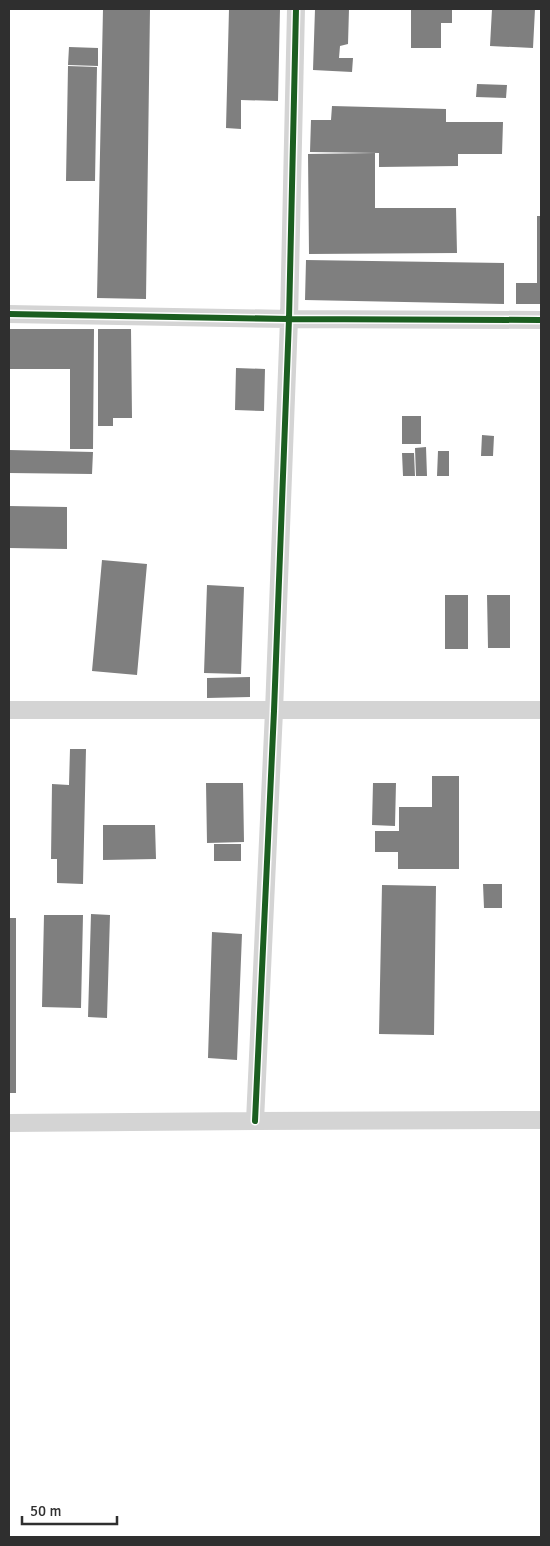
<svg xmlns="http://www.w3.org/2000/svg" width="550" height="1546" font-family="Signika,sans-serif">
	<rect width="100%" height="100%" fill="#fff"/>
	<path fill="#7f7f7f" d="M103,9H150L146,299L97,298Z
		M229,9H280L278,101L241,100V129L226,128Z
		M315,9H349L348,44L340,46L339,58H353L352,72L313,70Z
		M411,9H452V23H441V48H411Z
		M492,9H535L533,48L490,46Z
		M69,47L98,48V66L68,65Z
		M68,66L97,67L95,181H66Z
		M477,84L507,85L506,98L476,97Z
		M332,106L446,109V122H503L502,154H458V166L379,167V153L310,152L311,120H331Z
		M375,153V208H456L457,253L309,254L308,154Z
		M537,216H541V304H516V283H537Z
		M306,260L504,263V304L305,300Z
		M9,329H94L93,449H70V369H9Z
		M98,329H131L132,418H113V426H98Z
		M236,368L265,369L264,411L235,410Z
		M402,416H421V444H402Z
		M482,435L494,436L493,456H481Z
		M426,447L427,476H416L415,448Z
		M9,450L93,452L92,474L9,473Z
		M438,451H449V476H437Z
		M402,453H414L415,476H403Z
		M9,506L67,507V549L9,548Z
		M102,560L147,564L137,675L92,671Z
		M207,585L244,587L241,674L204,673Z
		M445,595H468V649H445Z
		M487,595H510V648H488Z
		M250,677V697L207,698V678Z
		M70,749H86L83,884L57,883V859H51L52,784L69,785Z
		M432,776H459V869H398V852H375V831H399V807H432Z
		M206,783H243L244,842L207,843Z
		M373,783H396L395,826L372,825Z
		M103,825H155L156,859L103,860Z
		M214,844H241V861H214Z
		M483,884H502V908H484Z
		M382,885L436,886L434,1035L379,1034Z
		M91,914L110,915L107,1018L88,1017Z
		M44,915H83L81,1008L42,1007Z
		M9,918H16V1093H9Z
		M212,932L242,934L237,1060L208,1058Z"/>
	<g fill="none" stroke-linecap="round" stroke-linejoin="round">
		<path stroke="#d4d4d4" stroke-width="18" d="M9,314L289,319L541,320
			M9,710H541
			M255,1121L274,711L289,319L296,9
			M9,1123L255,1121L541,1120"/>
		<defs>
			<path id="cycleway" d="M9,314L289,319L541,320
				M255,1121L274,711L289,319L296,9"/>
		</defs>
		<use href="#cycleway" stroke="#fff" stroke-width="9"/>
		<use href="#cycleway" stroke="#1b5e20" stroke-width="6"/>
	</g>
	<rect width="550" height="1546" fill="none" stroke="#2f2f2f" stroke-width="20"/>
	<path d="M22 1516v8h95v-8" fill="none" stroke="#2f2f2f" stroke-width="2.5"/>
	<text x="30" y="1516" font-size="15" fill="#2f2f2f" stroke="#ffffff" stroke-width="4" paint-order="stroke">50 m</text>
</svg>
